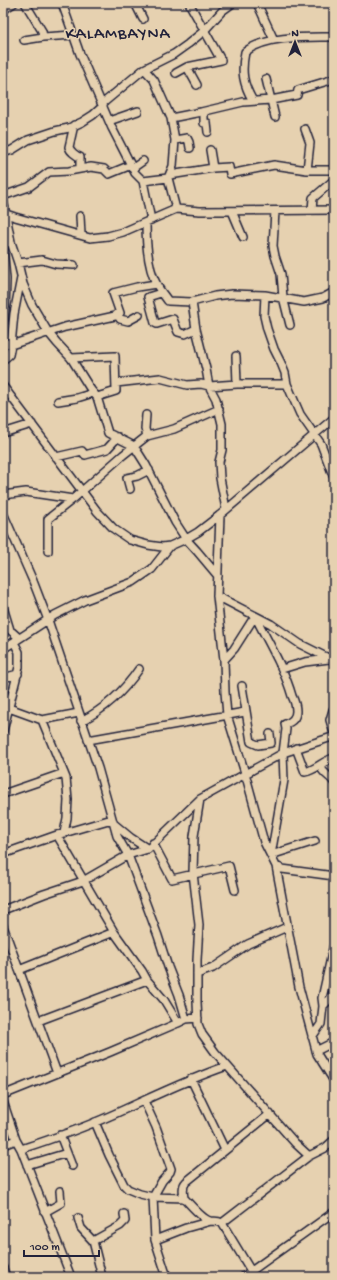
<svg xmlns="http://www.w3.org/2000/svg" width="337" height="1280" font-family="'Gochi Hand',sans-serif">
	<rect width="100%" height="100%" fill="#e6d1b0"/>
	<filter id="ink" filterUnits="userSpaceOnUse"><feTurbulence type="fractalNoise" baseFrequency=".025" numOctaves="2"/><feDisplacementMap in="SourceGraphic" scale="8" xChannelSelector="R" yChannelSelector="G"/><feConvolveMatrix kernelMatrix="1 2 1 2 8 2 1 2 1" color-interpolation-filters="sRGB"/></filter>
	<g filter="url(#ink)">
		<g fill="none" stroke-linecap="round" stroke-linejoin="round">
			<defs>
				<path id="minor" d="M25,3L42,31L43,37L73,35
					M62,3L80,54L112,128L135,173L143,181L151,220
					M135,3L143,19
					M257,3L274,40
					M3,12L6,8L14,3
					M24,40L43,37
					M187,67L197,85
					M144,69L154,80L171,118L175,140L173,166L168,178L176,209
					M176,73L187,67L221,60L189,3
					M266,79L275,117
					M253,101C243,84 241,72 245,52C266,35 308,37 334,37
					M102,104L144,69L174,54L188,44L204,31L222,11L233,3
					M204,112V123H207L208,132
					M171,118L201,112L243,102L271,100L297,95L298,90L334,79
					M109,121L138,111
					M74,125L69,147C70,151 76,156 80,157V169
					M305,129L310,143L307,170
					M175,140L187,138L189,142L190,148
					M210,150L213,168
					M3,153L12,150L28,140L55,131L69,128L82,122L93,115L103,106
					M133,168L143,161
					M170,175L213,168L229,167L230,174L274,165L307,170H334
					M143,181L168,178
					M3,196L29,187L49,172L69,171L91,167L104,169L109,174L131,165
					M3,199L11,242L18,263L23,284L32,305L48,332L57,343L71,358L91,390L97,397L108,433L134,446L146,465L175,522L186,539L197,551L218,576
					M312,210L313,198L334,180
					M232,211L243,237
					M275,211L273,246L275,256L281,274L283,297L290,325
					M3,213L15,217L90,238L108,236L123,232L176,209L200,211L334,210
					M80,216L81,235
					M146,222C146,241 148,269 157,285C160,291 164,295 168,301L192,302L215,296L232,294L265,295L304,302L323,298L334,292
					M18,263L42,260L56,264L74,265
					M161,293L148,297L155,323L157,324L173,319L178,332L185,334L196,329
					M265,295L264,316L267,329L274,349L281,363L285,373L287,384L300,414L321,444L334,478
					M192,302L196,329L206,369L209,386L216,399L222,424V450L219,462L220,478L226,509
					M117,314L120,319L128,321L139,315
					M3,322L5,311L6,279L3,247L10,237
					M3,345L6,343L11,345L65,327L115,316L120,313L113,293L137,287L156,284
					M236,356L237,384
					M71,358L115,356L116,391L97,397
					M3,360L9,355L11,345L14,314L21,278
					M116,383L160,378L187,385L201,384L209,386L237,384H287
					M3,386L97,511L114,529L130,540L148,545L162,547L170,546L186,539L198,532L220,515L334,418
					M58,401L77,398L93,393
					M146,415L145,429L147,436
					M3,433L32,424
					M56,457L82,451L85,455L107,449L118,437
					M130,489L127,478L137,476L149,470
					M3,495L26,492L73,499L123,455L147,436L174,429L219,409
					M3,513L33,581L48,620L98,768L117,836L128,855L158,936L168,967L179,995L186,1019L198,1018
					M220,515L217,596L224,660L225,692L227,715L245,773L264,842L276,866L299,987L317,1054L334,1081
					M48,551V519L73,499
					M217,596L271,624L300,644L334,661
					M3,607L10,630L19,638
					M255,616C268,642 284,668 292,696C294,700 296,706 296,711C296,718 292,722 285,724L286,729L283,753L284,780L271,855L315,841
					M3,649L55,615L85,600L133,582L152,569L170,546
					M224,660L234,649L255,616
					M282,669L305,662L329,659L334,654
					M3,678L18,674
					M242,686L251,742L258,745L271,743L270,734
					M3,690L9,708L42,720L66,778L68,800L67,818L64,833
					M42,720L79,713
					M81,721C105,709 124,691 139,669
					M333,730L330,720L333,710
					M3,731L19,667V652L14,642
					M88,740L245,712
					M296,748L305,772C318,769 322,761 334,758
					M320,766C324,775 329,775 334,782
					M3,794L64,773
					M200,799L194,836L193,873L199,925L197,960V1002L198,1024L202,1034L215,1052L295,1143L309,1156
					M113,823L131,838L148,849
					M57,835L114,932L142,971L147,980L164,1000L178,1023L186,1019
					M153,843L172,879L229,866L235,890
					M3,854L57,835L112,819
					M276,866L282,869L334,876
					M3,910L44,894L83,881L128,855L148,849L200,799L283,753L332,737
					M3,926L57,1073
					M19,970L114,932
					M197,974L213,968L248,944L287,927
					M323,1006L330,999L334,992
					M38,1021L147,980
					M312,1037L321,1024L323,1006L322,998L334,944
					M316,1051L334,1042
					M191,1079L225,1150
					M3,1095L110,1052L178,1023
					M3,1101L16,1140L21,1149L71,1277
					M144,1101L156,1127L171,1169L170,1172L162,1181L153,1197L155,1240L167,1277
					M95,1122L109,1155L124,1185L128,1189L140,1194L153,1197L184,1198C190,1204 202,1219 210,1221C215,1222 216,1220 222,1223L251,1271
					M3,1145L16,1140
					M21,1149C52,1139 83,1128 112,1115C150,1098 188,1079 227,1066
					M67,1153L72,1166
					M27,1165L67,1153L60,1135
					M184,1198C183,1192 182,1186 186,1182L270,1114
					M45,1212L61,1203L60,1191
					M78,1218L81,1228L93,1241
					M222,1223L309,1156L325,1148L334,1140
					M155,1240L186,1228L211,1221
					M3,1268L6,1277
					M102,1277L93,1241L120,1226L125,1221L124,1214
					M243,1277L334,1212"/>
			</defs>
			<use href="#minor" stroke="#22223b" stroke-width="10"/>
			<use href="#minor" stroke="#e6d1b0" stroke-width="7"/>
		</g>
	</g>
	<g text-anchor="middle" stroke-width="3.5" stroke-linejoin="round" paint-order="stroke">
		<g font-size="17" letter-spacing="1" fill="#22223b" stroke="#e6d1b0">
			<text x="118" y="38">KALAMBAYNA</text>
		</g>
	</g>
	<rect width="337" height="1280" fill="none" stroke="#e6d1b0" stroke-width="16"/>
	<rect x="8" y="8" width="321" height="1264" fill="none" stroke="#22223b" stroke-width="1.5" filter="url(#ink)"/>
	<g transform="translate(295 42)" stroke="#e6d1b0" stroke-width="3" paint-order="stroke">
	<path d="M0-3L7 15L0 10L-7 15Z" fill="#22223b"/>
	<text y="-6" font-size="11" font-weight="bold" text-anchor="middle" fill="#22223b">N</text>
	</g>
	<path d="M24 1250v6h75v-6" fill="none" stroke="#22223b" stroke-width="2"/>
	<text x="30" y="1250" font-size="12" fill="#22223b" stroke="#e6d1b0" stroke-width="3" paint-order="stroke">100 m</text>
</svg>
